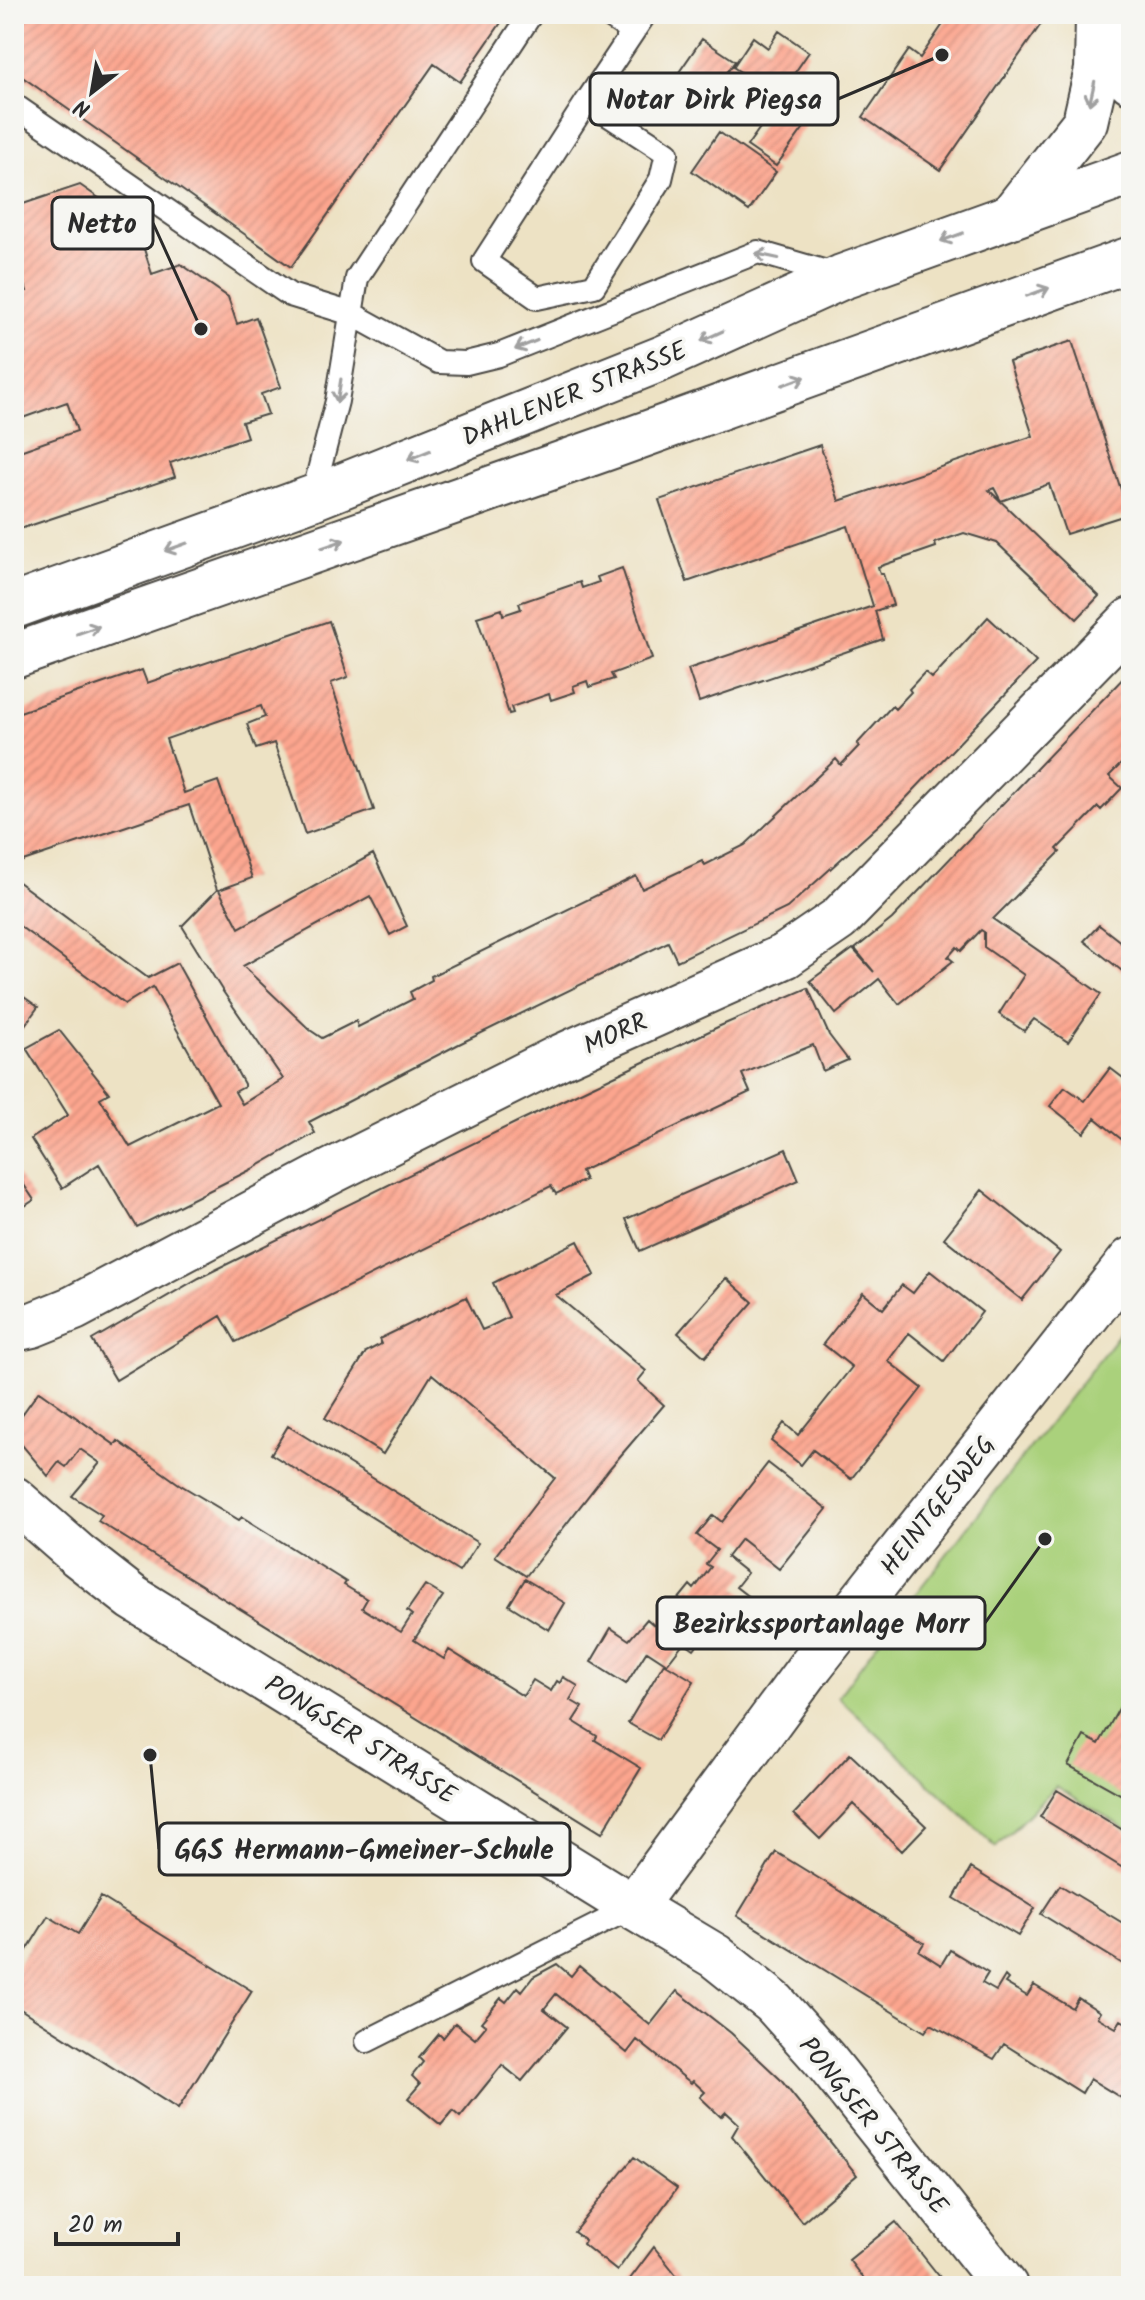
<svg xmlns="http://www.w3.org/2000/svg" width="1145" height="2300" font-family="Kalam,sans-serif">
	<defs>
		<pattern id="building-hatch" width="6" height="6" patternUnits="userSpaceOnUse" patternTransform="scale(2)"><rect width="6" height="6" fill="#fca58e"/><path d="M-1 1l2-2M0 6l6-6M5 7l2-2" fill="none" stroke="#d88e7b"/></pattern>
	</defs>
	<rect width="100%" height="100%" fill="#f6f6f2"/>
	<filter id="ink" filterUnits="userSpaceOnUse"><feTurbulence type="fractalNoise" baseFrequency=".0125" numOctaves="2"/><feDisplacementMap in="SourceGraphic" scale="16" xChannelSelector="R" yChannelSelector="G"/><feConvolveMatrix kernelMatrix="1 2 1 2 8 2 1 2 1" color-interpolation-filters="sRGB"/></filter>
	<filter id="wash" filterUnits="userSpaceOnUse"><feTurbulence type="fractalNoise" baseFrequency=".006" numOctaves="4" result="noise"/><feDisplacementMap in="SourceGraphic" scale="32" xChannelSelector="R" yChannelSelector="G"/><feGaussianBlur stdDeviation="1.8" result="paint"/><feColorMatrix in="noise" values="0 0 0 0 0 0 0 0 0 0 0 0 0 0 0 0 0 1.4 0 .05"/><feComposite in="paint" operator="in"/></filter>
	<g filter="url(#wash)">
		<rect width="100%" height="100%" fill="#ede2c4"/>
		<path fill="#aad17c" stroke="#6a7e54" stroke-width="2" d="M1131,1319V1832L1056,1786L996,1847L838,1697L881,1638Z"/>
		<g id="blocks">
			<path fill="url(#building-hatch)" d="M14,14H507L460,82L434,64L291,267L14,71Z
				M950,14H1026L1041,24L940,170L863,117L909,50L920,58Z
				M779,31L809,52L778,97L733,67L753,37L768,48Z
				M702,39L735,61L699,113L666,91Z
				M779,101L808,122L776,166L747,146Z
				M719,132L776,172L749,211L692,171Z
				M80,185L136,224L152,274L181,264L228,297L237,324L256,317L281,387L261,394L268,414L242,422L247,437L170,463L175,477L14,531V453L77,431L67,402L14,421V295L27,291L14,251V207Z
				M1072,341L1129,514L1066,534L1049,484L1001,501L994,488L989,490L1099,596L1077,619L997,543L964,533L935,543L936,547L878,567L880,574H883L893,605L875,611L883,639L699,702L688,669L873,606L848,526L687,582L659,500L820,445L839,501L1033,436L1009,362Z
				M622,568L652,659L611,674L614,679L589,687L587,681L573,686L575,692L551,700L549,694L511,707L513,713L509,714L477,617L502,609L503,615L521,609L519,603L580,582L582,588L599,582L597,577Z
				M988,617L1036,662L892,813L787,908L677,961L668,942L459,1044L309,1122L315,1133L254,1168L137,1227L99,1164L62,1188L31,1139L68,1115L26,1048L59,1030L109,1093L100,1098L130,1147L218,1103L153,987L125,1004L14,922V879L148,978L177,963L244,1084V1087L235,1092L242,1104L283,1079L222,990L182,926L217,890L189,805L14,864V714L142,670L147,683L329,621L348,677L331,683L374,810L305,834L274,743L256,749L247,724L265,717L261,706L166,739L184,793L218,781L252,878L219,890L239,928L373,854L407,926L390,935L370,896L243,966L310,1030L322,1038L356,1021L358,1027L413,999L410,992L432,980L431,976L636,876L642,889L702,861L705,865L745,845L836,759L841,765L859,746L857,744L892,706L895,709L911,692L909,689L925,672L932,678Z
				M1131,670V758L1128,761L1126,759L1109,776L1122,788L1101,810L1098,807L1057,849L1060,852L993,919L1101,994L1068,1042L1034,1019L1024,1031L999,1014L1024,975L984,947V932L981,930L961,951L957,947L948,957L953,961L899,1004L879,979L836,1014L810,981L853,949L874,972L855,949L892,919Z
				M1099,925L1131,950V978L1084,941Z
				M808,988L829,1035L848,1060L823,1071L813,1045L742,1074L750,1092L581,1171L585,1180L556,1194L551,1186L236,1342L221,1316L116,1380L92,1340L199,1278L519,1121L720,1026Z
				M14,990L38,1007L14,1040Z
				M1110,1068L1131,1084V1147L1095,1118L1084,1133L1050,1106L1065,1087L1085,1101Z
				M786,1149L799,1180L640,1251L626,1219Z
				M14,1170L34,1200L17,1211L14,1206Z
				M982,1190L1060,1252L1022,1300L944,1238Z
				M578,1241L595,1275L556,1295L646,1371L638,1381L664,1405L610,1468L526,1576L495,1556L555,1478L432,1374L383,1454L325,1418L366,1352L381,1344L379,1339L466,1297L482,1330L489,1327L509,1317L493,1283Z
				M930,1271L982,1312L944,1361L909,1333L888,1361L922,1388L851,1479L813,1450L801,1465L771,1441L784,1423L798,1435L852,1367L823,1344L863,1293L883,1309L902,1285L913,1293Z
				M726,1278L753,1302L705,1357L678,1333Z
				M39,1391L115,1445L118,1441L179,1484L239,1520L242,1517L346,1582L344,1585L367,1599L362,1608L401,1632L412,1615L407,1611L425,1585L443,1596L414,1640L444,1659L449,1650L523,1696L533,1680L551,1691L557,1681L560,1683L563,1677L578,1686L570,1700L582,1707L573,1721L597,1736L595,1740L641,1768L602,1833L98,1521L102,1515L72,1496L100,1463L80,1449L66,1467L59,1462L48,1476L16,1438V1423Z
				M288,1426L478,1543L459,1572L271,1454Z
				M768,1463L827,1509L779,1569L741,1539L727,1557L747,1573L736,1587L750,1598L718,1639L708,1631L694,1649L684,1642L667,1664L647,1651L626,1684L591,1662L611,1628L629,1640L647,1619L656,1627L690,1585L694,1589L711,1567L706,1564L717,1550L697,1535L713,1515L722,1522Z
				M525,1579L565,1603L549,1630L509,1605Z
				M664,1663L694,1681L658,1740L628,1723Z
				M1131,1687V1800L1068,1765L1084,1736L1099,1744Z
				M850,1754L926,1826L902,1851L853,1804L820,1839L794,1814Z
				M1057,1790L1131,1835V1873L1040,1817Z
				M776,1852L924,1943L919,1951L941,1965L950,1950L988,1973L982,1983L996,1991L1005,1976L1008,1979L1005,1983L1027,1996L1034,1985L1072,2008L1078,1998L1100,2012L1097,2017L1116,2028L1121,2020L1131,2026V2104L1090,2079L1082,2093L1004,2044L994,2059L931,2024L925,2032L737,1916Z
				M971,1868L1035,1908L1018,1936L954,1898Z
				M1060,1885L1131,1928V1969L1041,1914Z
				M101,1897L252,1991L178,2109L14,2005V1976L18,1970L16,1968L48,1916L78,1934Z
				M557,1964L571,1976L579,1966L650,2025L677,1991L731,2033L780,2079L857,2175L802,2222L732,2136L739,2124L726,2112L721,2117L700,2097L705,2092L693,2081L691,2083L637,2040L627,2053L556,1994L544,2009L567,2027L522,2081L502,2065L460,2117L453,2111L441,2125L408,2098L420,2084L412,2076L423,2062L419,2058L439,2034L443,2038L455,2023L475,2039L486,2026L481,2022L501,1998L506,2002L518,1987L522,1991L533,1977Z
				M634,2157L677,2188L617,2271L583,2244L585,2240L574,2232Z
				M896,2222L935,2271L947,2286H869L849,2260Z
				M654,2247L685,2286H635L630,2279Z"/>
		</g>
	</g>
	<g filter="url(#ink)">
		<use href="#blocks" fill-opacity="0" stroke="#484642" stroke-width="2"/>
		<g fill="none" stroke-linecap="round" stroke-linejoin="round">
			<defs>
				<path id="service" d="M606,14L633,32
					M587,101L484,261L537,298L594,286L661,179L667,153L587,101L645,14
					M14,105L290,295L352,314L439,362L466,363L499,355L758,252L837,275
					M312,498L337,401L357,278L531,14
					M367,2041L633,1907"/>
				<path id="minor" d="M1096,14L1131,81
					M14,1329L32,1325L74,1308L332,1171L558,1058L785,956L839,919L1131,620
					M633,1907L812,1664L1131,1260"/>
				<path id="secondary" d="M14,1499L78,1555L133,1598L633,1907L715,1956L774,2003L824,2059L1005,2286"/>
				<path id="primary" d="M1011,216L1085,122L1097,70L1098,16
					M14,606L312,498L663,358L842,277L1131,173
					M14,656L615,445L1131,259"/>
			</defs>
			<use href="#service" stroke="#484642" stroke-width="26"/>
			<use href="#minor" stroke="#484642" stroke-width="48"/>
			<use href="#secondary" stroke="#484642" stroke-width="48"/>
			<use href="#primary" stroke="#484642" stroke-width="48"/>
			<use href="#service" stroke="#fff" stroke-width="22"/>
			<use href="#minor" stroke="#fff" stroke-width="44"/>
			<use href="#secondary" stroke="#fff" stroke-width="44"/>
			<use href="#primary" stroke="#fff" stroke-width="44"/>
		</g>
		<defs><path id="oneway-shaft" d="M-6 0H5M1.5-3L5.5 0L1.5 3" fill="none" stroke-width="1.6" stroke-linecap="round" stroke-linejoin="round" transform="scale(2)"/></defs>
		<g stroke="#a0a0a0">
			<use href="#oneway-shaft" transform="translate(1092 93) rotate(103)"/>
			<use href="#oneway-shaft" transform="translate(952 237) rotate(160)"/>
			<use href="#oneway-shaft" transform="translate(767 256) rotate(-168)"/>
			<use href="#oneway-shaft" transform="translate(1038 292) rotate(-20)"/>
			<use href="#oneway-shaft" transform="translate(712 336) rotate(155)"/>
			<use href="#oneway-shaft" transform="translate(526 345) rotate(158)"/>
			<use href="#oneway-shaft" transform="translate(794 381) rotate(-20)"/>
			<use href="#oneway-shaft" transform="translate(339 391) rotate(99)"/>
			<use href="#oneway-shaft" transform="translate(419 455) rotate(158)"/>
			<use href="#oneway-shaft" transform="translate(333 544) rotate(-19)"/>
			<use href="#oneway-shaft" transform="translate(176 547) rotate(160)"/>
			<use href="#oneway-shaft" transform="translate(88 630) rotate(-19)"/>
		</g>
	</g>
	<g text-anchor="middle" stroke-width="7" stroke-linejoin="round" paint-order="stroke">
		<g font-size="26" fill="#2b2b2b" stroke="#f6f6f2">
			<text transform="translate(574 393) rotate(-22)" y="9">DAHLENER STRASSE</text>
			<text transform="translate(615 1033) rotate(-24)" y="9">MORR</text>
			<text transform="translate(937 1505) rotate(-52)" y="9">HEINTGESWEG</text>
			<text transform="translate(361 1739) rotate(32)" y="9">PONGSER STRASSE</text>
			<text transform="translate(874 2125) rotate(51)" y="9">PONGSER STRASSE</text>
		</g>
	</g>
	<path fill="none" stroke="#2b2b2b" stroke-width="3" d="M942 55L838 99M201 329L153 223M1045 1539L985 1623M150 1755L159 1849"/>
	<g fill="#2b2b2b" stroke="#f6f6f2" stroke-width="3">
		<circle cx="942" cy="55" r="8"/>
		<circle cx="201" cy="329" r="8"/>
		<circle cx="1045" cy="1539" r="8"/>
		<circle cx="150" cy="1755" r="8"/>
	</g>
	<g fill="#f6f6f2" stroke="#2b2b2b" stroke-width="3">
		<rect x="590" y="73" width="248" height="52" rx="8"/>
		<rect x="52" y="197" width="101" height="52" rx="8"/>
		<rect x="657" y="1597" width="328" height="52" rx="8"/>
		<rect x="159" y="1823" width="411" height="52" rx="8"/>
	</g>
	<g font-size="28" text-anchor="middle" font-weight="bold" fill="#2b2b2b">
		<text x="714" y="109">Notar Dirk Piegsa</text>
		<text x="102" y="233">Netto</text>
		<text x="821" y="1633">Bezirkssportanlage Morr</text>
		<text x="364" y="1859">GGS Hermann-Gmeiner-Schule</text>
	</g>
	<rect width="1145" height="2300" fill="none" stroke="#f6f6f2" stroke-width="48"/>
	<g transform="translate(92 92) rotate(211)" stroke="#f6f6f2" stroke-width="6" paint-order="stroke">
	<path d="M0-6L14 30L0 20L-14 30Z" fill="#2b2b2b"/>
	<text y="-12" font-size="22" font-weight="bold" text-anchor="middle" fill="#2b2b2b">N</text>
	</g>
	<path d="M56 2232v12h122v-12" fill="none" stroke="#2b2b2b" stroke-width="4"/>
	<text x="68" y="2232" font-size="24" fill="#2b2b2b" stroke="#f6f6f2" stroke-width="6" paint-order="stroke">20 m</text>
</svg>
